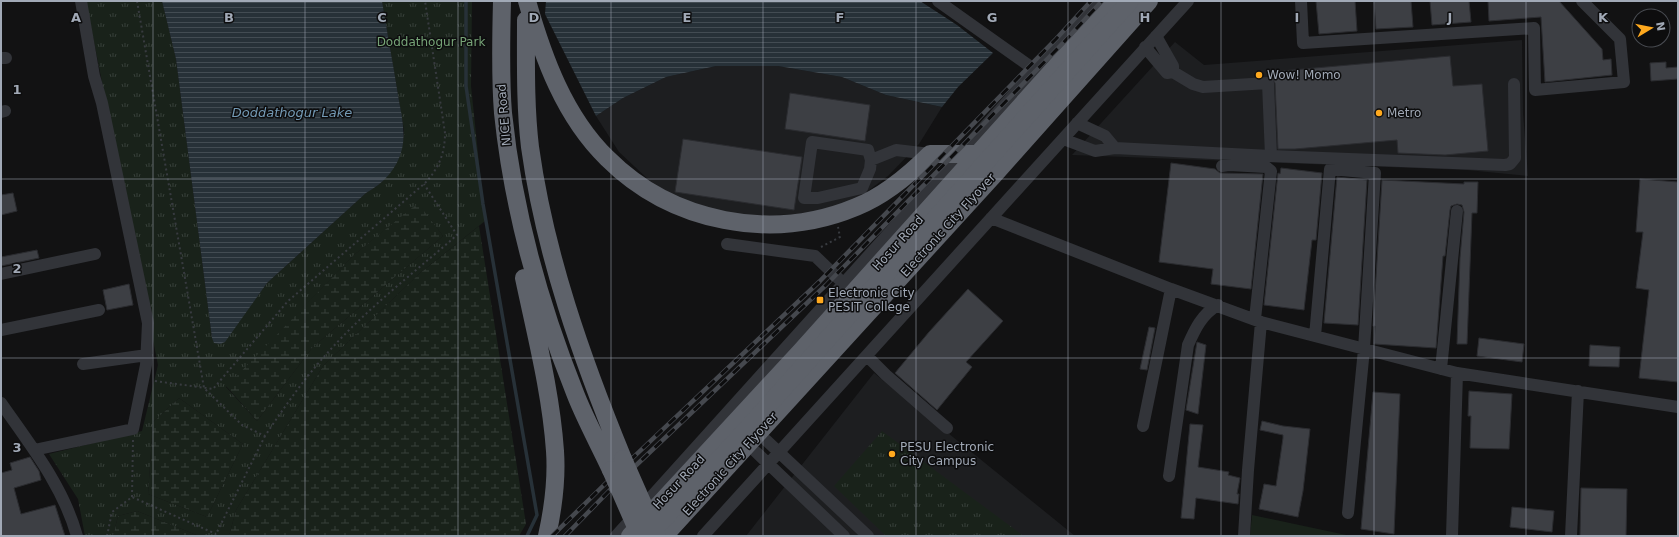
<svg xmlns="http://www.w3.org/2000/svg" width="1679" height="537" font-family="'DejaVu Sans',sans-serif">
	<defs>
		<pattern id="wetland-marsh" width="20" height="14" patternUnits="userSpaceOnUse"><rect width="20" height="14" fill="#19221a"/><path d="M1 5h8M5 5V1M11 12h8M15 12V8" fill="none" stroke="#373f39"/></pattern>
		<pattern id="park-tufts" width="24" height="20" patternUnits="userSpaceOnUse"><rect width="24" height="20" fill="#19221a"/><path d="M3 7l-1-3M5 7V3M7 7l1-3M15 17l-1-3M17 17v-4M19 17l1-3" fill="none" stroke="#373f39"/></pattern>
		<pattern id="water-rules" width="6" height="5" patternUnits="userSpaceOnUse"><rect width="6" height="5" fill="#273138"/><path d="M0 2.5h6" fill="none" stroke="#434c53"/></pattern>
	</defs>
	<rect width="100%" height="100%" fill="#121213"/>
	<path fill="#1d1e20" d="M1522,40L1523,113L1528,176L1467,170L1072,155L1175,42L1204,65Z
		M716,66H778L842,77L886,95L942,107L919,144L888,176L860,197L819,213L737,217L676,197L650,181L619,152L596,116L623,98L666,77Z
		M874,373L1075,536H746Z"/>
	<path fill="#19221a" d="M1252,515L1351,536H1354H1250Z"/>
	<path fill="url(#wetland-marsh)" d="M418,202L443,236L312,348L257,421L226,386L354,255Z
		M479,226L526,524L519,536H229L236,510L323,366L420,273Z
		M179,398L243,444L207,517L148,494L153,422Z
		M137,511L199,536H113L118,516Z"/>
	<path fill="url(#park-tufts)" fill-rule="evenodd" d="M86,1H162L176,59L212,338L226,339L267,283L366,193C391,179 403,158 404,130L382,1H472L471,86L485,221L420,273L323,366L236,510L229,536H199L137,511L118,516L113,536H85L78,499L49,454L142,431L158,365ZM418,203L443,236L312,348L257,421L226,387L354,255ZM179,398L243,444L207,517L148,494L153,422Z
		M882,431L1021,534L1023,536H886L834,486Z"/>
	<path fill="url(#water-rules)" d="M162,1H382C387,32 393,63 398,95C401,113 406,131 402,149C397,169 384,183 366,193L267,283L225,342L220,344L214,343L212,338L176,59Z
		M546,1H920L957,25L993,53L958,87L942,107L886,95L842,77L778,66H716L666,77L623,98L596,116L545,14Z"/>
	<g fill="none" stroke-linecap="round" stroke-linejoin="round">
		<path stroke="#273138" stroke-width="3.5" d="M466,1V86L483,204L537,515L527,536"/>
	</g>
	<path fill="#3d3f44" stroke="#2b2c30" d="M1316,1H1355L1357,31L1319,34Z
		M1374,1H1411L1413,27L1376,29Z
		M1430,1H1469L1471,22L1432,25Z
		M1488,1H1559L1602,49L1603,60L1611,59L1612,75L1545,82L1541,17L1489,21Z
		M1450,56L1453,86L1482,84L1488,151L1445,155L1398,153L1397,140L1295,149H1278L1275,83L1270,76V72Z
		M1666,62V68L1678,67V79L1651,81L1650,63Z
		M790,93L870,105L865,141L785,129Z
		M683,139L802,157L794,210L675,192Z
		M1171,163L1215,169L1220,173L1263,174L1251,289L1211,284L1213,269L1159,262Z
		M1281,168L1322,173L1316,240H1312L1304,310L1264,305L1278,173L1280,174Z
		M1337,177L1367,180L1358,325L1324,323Z
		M1640,179L1678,182V382L1639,378L1649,290L1636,288L1643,232H1636Z
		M1382,180L1464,184V182H1478L1477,213H1472L1467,344H1457L1460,258L1464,212L1462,205L1457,204L1451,206L1450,210L1445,256H1443L1436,348L1374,344L1375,326H1373Z
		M13,193L17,211L1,215V195Z
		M37,250L39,258L1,266V257Z
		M129,284L133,305L107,310L103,290Z
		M968,289L1003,321L966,362L972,367L937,410L895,373L929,332Z
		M1149,327L1155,328L1147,370L1140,369Z
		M1479,338L1524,344L1522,362L1477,356Z
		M1197,342L1206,345L1198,414L1186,410Z
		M1590,345L1620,347L1619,367L1589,366Z
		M1469,391L1512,394L1509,449L1470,448L1471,416H1468Z
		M1373,392L1400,394L1394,534L1361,529Z
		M1262,421L1283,426L1310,429L1303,491L1298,517L1259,509L1264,484L1276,486L1283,438V435L1260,430Z
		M1190,424L1203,425L1198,467L1229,472L1228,475L1240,478L1237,494H1239L1238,504L1196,498L1194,519L1181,518Z
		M30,457L39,471L41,480L14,488L21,514L55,505L65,536H1V473L12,470L10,463Z
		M1581,488L1627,489L1626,536H1580Z
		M1512,507L1554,511L1552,532L1510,527Z"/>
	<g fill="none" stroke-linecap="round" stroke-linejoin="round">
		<path stroke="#383b40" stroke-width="2" stroke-dasharray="2 3" stroke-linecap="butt" d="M137,1L204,388L242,425L265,436C285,406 306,376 331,349C369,307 415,272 457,235L424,184
			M821,247L840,237L838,227
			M155,381L213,389L288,301L424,184C438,170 445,154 445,133L425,1
			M132,497L133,440
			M107,536L112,512L132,497L216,534
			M215,536L265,436"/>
		<path stroke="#323439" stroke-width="12" d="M938,1L1035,70
			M1301,1L1303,43L1534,28L1535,90L1624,82L1620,39L1582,1
			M1156,36L1173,66V72
			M1,58H6
			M1,112L5,111
			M1077,123L1105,136L1115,148
			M1063,139L1095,151L1115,148L1271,156L1268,83L1203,87L1193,84L1173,72L1167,73L1145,47
			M1271,156L1505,165L1510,164L1515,158L1514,84
			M871,160L870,169L862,188L818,198H804L812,142L868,150L871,160L896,150L930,154
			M1222,166L1229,165L1266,167L1271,171L1255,319
			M991,218L1171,289L1261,322L1457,373L1678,407
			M727,244L815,256L843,283
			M1,274L95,254
			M1,330L99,310
			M1315,336L1330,169L1375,173L1364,349L1348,513
			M867,356L886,375L947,428
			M83,364L147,355
			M1441,369L1457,211
			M1,403C31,446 63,486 77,536
			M1143,426L1171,289
			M766,440L868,536
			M34,450L133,429L146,365L148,323L102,103L94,76L81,1
			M756,452L844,536
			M1169,476L1188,345C1195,329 1202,314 1218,305
			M616,536L1098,1
			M703,536L1188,1
			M1244,536L1248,470L1261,322
			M1452,536L1457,373
			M1571,536L1578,391"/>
		<path stroke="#5e626a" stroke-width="18" d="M502,1C501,38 500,76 503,113C513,210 539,303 575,393C585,419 599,444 611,470
			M527,1C543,57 564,116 607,158C672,223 772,242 856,207C884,196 909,175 930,154H978
			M526,20C526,62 525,105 530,147C545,255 582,359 623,459
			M524,278C536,335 551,393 555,451C557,480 553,509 547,536
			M630,536L801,351L1115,1
			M664,536L994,175L1149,1"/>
		<defs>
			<path id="rail" d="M552,536L605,484L820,281L1056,39L1091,1
				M565,536L609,491L826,285L1063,43L1102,1"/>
		</defs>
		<use href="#rail" stroke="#45484e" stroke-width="4.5"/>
		<use href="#rail" stroke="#0d0d0e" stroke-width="3" stroke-dasharray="9" stroke-linecap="butt"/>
		<path stroke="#5e626a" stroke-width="18" d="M623,459L657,536
			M611,470L640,536
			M648,536L746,430L1130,1"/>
	</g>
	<path fill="none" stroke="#a1a9b6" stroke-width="1" stroke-opacity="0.55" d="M153,1V536M305,1V536M458,1V536M611,1V536M763,1V536M916,1V536M1068,1V536M1221,1V536M1374,1V536M1526,1V536M1,179H1678M1,358H1678"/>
	<g fill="#ffa91e" stroke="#0d0d0e" stroke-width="1.5">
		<circle cx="1259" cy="75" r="4"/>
		<circle cx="1379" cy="113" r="4"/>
		<rect x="816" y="296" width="8" height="8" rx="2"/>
		<circle cx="892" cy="454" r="4"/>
	</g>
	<g text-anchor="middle" stroke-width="3" stroke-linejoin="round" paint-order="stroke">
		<g font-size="12" fill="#76a377" stroke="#0d0d0e">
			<text x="431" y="46">Doddathogur Park</text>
		</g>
		<g font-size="12" fill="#a1a9b6" stroke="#0d0d0e" text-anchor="start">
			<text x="1267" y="79">Wow! Momo</text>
			<text x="1387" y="117">Metro</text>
			<text x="828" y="297">Electronic City<tspan x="828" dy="14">PESIT College</tspan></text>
			<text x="900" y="451">PESU Electronic<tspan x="900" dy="14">City Campus</tspan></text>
		</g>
		<g font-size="12" fill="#a1a9b6" stroke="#0d0d0e">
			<text transform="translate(504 115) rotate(-95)" y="4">NICE Road</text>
			<text transform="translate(948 225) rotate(-48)" y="4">Electronic City Flyover</text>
			<text transform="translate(898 243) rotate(-48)" y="4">Hosur Road</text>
			<text transform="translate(730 464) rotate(-48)" y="4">Electronic City Flyover</text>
			<text transform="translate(679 482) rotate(-47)" y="4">Hosur Road</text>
		</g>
		<g font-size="13" font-style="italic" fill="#749ab5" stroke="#0d0d0e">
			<text x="292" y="117">Doddathogur Lake</text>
		</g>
	</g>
	<g font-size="13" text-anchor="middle" font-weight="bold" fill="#a1a9b6" stroke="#0d0d0e" stroke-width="3" stroke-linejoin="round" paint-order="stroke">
		<text x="76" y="22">A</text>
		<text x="229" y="22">B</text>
		<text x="382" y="22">C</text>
		<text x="534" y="22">D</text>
		<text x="687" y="22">E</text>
		<text x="840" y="22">F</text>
		<text x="992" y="22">G</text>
		<text x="1145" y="22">H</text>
		<text x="1297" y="22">I</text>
		<text x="1450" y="22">J</text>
		<text x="1603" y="22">K</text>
		<text x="17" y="94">1</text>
		<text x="17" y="273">2</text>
		<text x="17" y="452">3</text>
	</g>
	<rect width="1679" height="537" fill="none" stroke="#a1a9b6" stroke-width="4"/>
	<g transform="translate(1651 28) rotate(80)"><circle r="19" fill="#0d0d0e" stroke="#484b51"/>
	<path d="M0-3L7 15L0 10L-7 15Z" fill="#ffa91e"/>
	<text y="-6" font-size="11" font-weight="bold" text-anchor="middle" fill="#a1a9b6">N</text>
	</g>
</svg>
